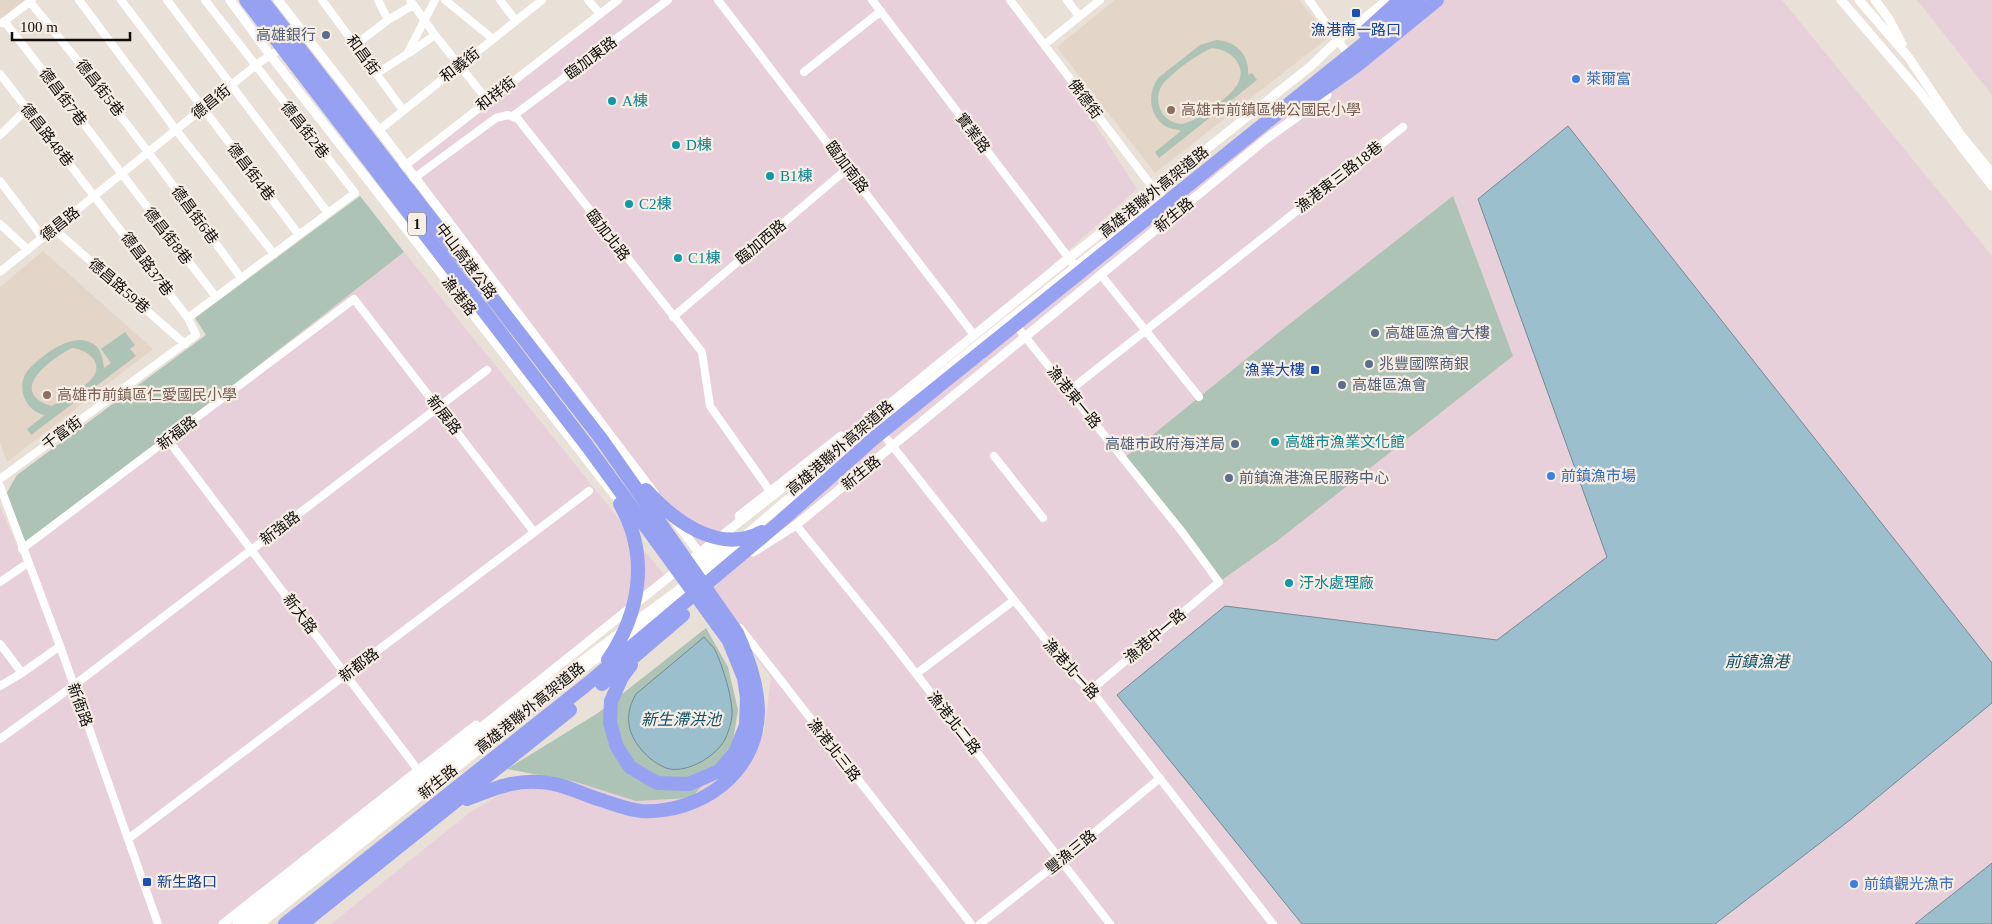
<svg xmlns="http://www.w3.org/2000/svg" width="1992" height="924" font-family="'Times New Roman','Noto Sans TC',serif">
	<rect width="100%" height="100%" fill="#e9e0d8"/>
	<path fill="#e8d0db" d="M618,0H1010L1044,45L1137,189L974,335L699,553L405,166Z
		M1423,0H1782L1992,256V663L1568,126L1478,199L1608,557L1497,640L1225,606L1117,695L1302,924H331L469,813L524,780L590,757L741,758L764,733L771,678L703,585Z
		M1917,0H1992V95Z
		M404,252L665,576L223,924H0V506L52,628L28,563L27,546Z
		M1992,703V863L1915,924H1715L1850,820Z"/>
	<path fill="#e3d5c7" d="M0,0H27L0,20Z
		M1115,0H1299L1329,37L1155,173L1057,47Z
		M43,251L153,349L7,462L0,442V287Z"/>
	<path fill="#adc3b6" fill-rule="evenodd" d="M1216,40C1236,41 1250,55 1248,75L1252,73L1257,80L1159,158L1155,152L1181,131C1176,129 1170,129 1165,126C1149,115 1147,94 1158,78L1200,45ZM1213,48C1233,50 1250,69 1235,88C1228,98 1193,124 1181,124C1173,123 1166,119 1162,113C1157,105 1157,94 1161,87C1167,76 1201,51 1213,48Z
		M360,196L404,252L27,546L6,494L17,475L206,335L195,318Z
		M1453,196L1513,356L1277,541L1219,582L1123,459L1278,333Z
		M125,332L135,345L130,349L136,356L31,435L27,429L45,415C24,411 15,385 29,369C43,354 78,327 97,347C102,353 103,361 104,368L111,363L101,349ZM72,348C86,349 104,362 93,377C88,385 60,403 51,406C6,391 51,359 72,348Z
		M706,628L728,667L738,710L731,753L691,798L636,801L576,782L507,769L598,713Z"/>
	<path fill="#9cbfce" stroke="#728a93" d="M1568,126L1992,663V703L1850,820L1715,924H1302L1117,695L1225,606L1497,640L1607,557L1478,199Z
		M704,637C707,641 711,644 714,648C721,661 732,696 732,711C733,718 729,730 726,737C719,755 686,775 666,768C654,763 645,755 637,744C626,728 626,711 636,694Z
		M1992,863V924H1915Z"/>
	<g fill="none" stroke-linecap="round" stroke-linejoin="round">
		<path stroke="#fff" stroke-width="8" d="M79,0L176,130L274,254
			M121,0L299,235
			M167,0L328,213
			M322,0L403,110
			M410,0L435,35L488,101
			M445,0L493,39
			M500,0L516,21
			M588,0L600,14
			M718,0L974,335
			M872,0L1075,266
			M1010,0L1147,180L1163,197
			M1067,0L1079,16
			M1309,0L1345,50
			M30,2C104,91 173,184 241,278
			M388,20L413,5
			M4,21C76,112 145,205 216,297
			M2,23L32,0
			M355,45L388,20L378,0
			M1044,45L1100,0
			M409,53L435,35
			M804,72L881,11
			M0,74L188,318L196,335L0,479
			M376,74L407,54L435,0
			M513,116L668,0
			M379,130L542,0
			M0,135L27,109
			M402,168L618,0
			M0,181L43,238
			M402,187L496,118L508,115L518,119L702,352L710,406L770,491
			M0,224L28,250
			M54,229L185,344
			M0,272L260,62L304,34
			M1101,275L1199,397
			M673,317L848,168
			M188,318L355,193L205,0
			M1014,323L1183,533L1219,582L1091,690
			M1069,391L1403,127
			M868,415L1067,667L1091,690L1273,924
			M168,440L421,774
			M994,456L1043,518
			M0,486L60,646L158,924
			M796,525L889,639L1110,924
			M22,549L354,299L534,532
			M0,582L28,563
			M740,628L971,924
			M0,644L22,673
			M916,674L1013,601
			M0,686L22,673L60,646
			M0,739L73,686L487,370
			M128,839L589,491
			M980,924L1060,861L1160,778"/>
		<path stroke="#fff" stroke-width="9" d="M230,0L270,55L623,506
			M278,0L379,130L654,493
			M1841,0L1919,91L1992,186
			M1859,0L1909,58L1960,134L1992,173
			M1875,0L1889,19L1902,44
			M739,516L841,436
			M675,521L710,567
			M753,552L796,525L1266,139L1327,95
			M699,575L698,569L699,564L729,537
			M571,669L699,575L781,505L876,426L1162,198
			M223,924L476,725
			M237,924L670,576L871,419L1069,258L1311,66L1338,40L1387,0
			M249,924L556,680
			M260,924L556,688L682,596"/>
		<path stroke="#96a2f1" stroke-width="14" d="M246,0L588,447L729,641L744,678L747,698L746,725L735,753L719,771L689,784L657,783L630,767L617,747L610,723L611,701L622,677L631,665
			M262,0L602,440L737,633C748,658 757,682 758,709C759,773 700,814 641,811C628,810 614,804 601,800C586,796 570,787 554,784C521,777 497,787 467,799
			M1365,32L1400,0
			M1308,100L1356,66L1437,0
			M646,490C674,521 719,555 762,532
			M608,660C640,613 650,556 620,504
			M602,684L683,615
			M285,924L586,685L780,522L873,439L1418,0
			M302,924L570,710"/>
	</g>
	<g fill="#1a4fb4" stroke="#f6ede5" stroke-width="2">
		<rect x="1351" y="8" width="10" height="10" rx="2.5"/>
		<rect x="1310" y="365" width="10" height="10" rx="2.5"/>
		<rect x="142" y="877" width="10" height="10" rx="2.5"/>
	</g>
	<g fill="#5c6f8a" stroke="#f6ede5" stroke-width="2">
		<circle cx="326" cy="35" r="5"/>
		<circle cx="1375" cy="333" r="5"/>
		<circle cx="1369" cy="364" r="5"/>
		<circle cx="1342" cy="385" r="5"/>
		<circle cx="1235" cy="444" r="5"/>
		<circle cx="1229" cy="478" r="5"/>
	</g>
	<g fill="#3f7fe0" stroke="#f6ede5" stroke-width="2">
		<circle cx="1576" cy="79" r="5"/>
		<circle cx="1551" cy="476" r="5"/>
		<circle cx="1854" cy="884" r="5"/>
	</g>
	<g fill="#0f9aa8" stroke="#f6ede5" stroke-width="2">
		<circle cx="612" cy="101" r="5"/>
		<circle cx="676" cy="145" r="5"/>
		<circle cx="770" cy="176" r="5"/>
		<circle cx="629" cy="204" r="5"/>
		<circle cx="678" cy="258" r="5"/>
		<circle cx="1275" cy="442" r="5"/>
		<circle cx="1289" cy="583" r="5"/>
	</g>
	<g fill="#8d6e63" stroke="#f6ede5" stroke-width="2">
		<circle cx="1171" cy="110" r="5"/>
		<circle cx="47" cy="395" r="5"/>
	</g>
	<g text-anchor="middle" stroke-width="4.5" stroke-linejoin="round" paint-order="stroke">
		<rect fill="#f6ede5" stroke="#55504c" stroke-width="1" x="408" y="212.5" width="18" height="23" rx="4"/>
		<g font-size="14" font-weight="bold" fill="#100d0a">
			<text x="417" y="229">1</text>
		</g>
		<g font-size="15" fill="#164399" stroke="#f6ede5">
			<text x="1356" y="35">漁港南一路口</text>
			<text x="1305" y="375" text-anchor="end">漁業大樓</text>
			<text x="157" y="887" text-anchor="start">新生路口</text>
		</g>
		<g font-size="15" fill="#4e5e75" stroke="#f6ede5" text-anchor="start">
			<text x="316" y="40" text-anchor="end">高雄銀行</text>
			<text x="1385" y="338">高雄區漁會大樓</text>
			<text x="1379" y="369">兆豐國際商銀</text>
			<text x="1352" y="390">高雄區漁會</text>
			<text x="1225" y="449" text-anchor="end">高雄市政府海洋局</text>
			<text x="1239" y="483">前鎮漁港漁民服務中心</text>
		</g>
		<g font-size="15" fill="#100d0a" stroke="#f6ede5">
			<text transform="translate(363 55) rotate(54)" y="5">和昌街</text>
			<text transform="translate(591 58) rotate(-37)" y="5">臨加東路</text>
			<text transform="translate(460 65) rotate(-38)" y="5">和義街</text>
			<text transform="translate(100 88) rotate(52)" y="5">德昌街5巷</text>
			<text transform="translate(496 94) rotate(-38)" y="5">和祥街</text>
			<text transform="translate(63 97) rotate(53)" y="5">德昌街7巷</text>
			<text transform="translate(1085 99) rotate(53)" y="5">佛德街</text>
			<text transform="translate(211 102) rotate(-39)" y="5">德昌街</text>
			<text transform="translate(305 130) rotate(52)" y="5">德昌街2巷</text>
			<text transform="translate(973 133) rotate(53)" y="5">實業路</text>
			<text transform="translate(47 135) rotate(52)" y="5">德昌路48巷</text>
			<text transform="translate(847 167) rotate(53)" y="5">臨加南路</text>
			<text transform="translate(251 172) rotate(53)" y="5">德昌街4巷</text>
			<text transform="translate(1339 177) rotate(-38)" y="5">漁港東三路18巷</text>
			<text transform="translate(1154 192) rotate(-39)" y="5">高雄港聯外高架道路</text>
			<text transform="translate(195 215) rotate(54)" y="5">德昌街6巷</text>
			<text transform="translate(1174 215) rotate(-39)" y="5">新生路</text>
			<text transform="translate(60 224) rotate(-39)" y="5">德昌路</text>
			<text transform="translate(608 235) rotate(52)" y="5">臨加北路</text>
			<text transform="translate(168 236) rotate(52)" y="5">德昌街8巷</text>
			<text transform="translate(761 242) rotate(-40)" y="5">臨加西路</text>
			<text transform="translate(466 261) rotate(53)" y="5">中山高速公路</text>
			<text transform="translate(147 264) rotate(53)" y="5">德昌路37巷</text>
			<text transform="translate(119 286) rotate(41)" y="5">德昌路59巷</text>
			<text transform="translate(459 296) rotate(52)" y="5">漁港路</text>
			<text transform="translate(1074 397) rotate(51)" y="5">漁港東一路</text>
			<text transform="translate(444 415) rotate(52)" y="5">新展路</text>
			<text transform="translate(62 433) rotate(-36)" y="5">千富街</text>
			<text transform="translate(177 433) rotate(-37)" y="5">新福路</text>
			<text transform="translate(840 448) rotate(-41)" y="5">高雄港聯外高架道路</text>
			<text transform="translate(861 473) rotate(-39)" y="5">新生路</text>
			<text transform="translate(280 528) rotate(-37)" y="5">新強路</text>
			<text transform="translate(300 614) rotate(53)" y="5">新大路</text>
			<text transform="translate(1155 636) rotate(-40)" y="5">漁港中一路</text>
			<text transform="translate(359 665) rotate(-37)" y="5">新都路</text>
			<text transform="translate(1071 669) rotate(48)" y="5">漁港北一路</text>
			<text transform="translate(80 705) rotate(70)" y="5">新衙路</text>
			<text transform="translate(530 708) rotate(-39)" y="5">高雄港聯外高架道路</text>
			<text transform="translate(954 723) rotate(52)" y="5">漁港北二路</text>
			<text transform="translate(834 750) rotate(52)" y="5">漁港北三路</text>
			<text transform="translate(438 782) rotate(-39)" y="5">新生路</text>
			<text transform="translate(1071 852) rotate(-39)" y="5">豐漁三路</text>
		</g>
		<g font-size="15" fill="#366cbe" stroke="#f6ede5" text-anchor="start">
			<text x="1586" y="84">萊爾富</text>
			<text x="1561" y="481">前鎮漁市場</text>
			<text x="1864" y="889">前鎮觀光漁市</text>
		</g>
		<g font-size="15" fill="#0d838f" stroke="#f6ede5" text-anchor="start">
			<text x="622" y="106">A棟</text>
			<text x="686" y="150">D棟</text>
			<text x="780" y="181">B1棟</text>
			<text x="639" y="209">C2棟</text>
			<text x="688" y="263">C1棟</text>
			<text x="1285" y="447">高雄市漁業文化館</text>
			<text x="1299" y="588">汙水處理廠</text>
		</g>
		<g font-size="15" fill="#785e54" stroke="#f6ede5" text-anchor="start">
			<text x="1181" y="115">高雄市前鎮區佛公國民小學</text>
			<text x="57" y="400">高雄市前鎮區仁愛國民小學</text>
		</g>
		<g font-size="16" font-style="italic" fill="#0d5168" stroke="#f6ede5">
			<text x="1757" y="667">前鎮漁港</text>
			<text x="681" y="725">新生滯洪池</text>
		</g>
	</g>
	<path d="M12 32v8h118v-8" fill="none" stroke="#100d0a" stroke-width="2.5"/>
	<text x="20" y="32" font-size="15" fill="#100d0a" stroke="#f6ede5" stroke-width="4" paint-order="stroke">100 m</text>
</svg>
